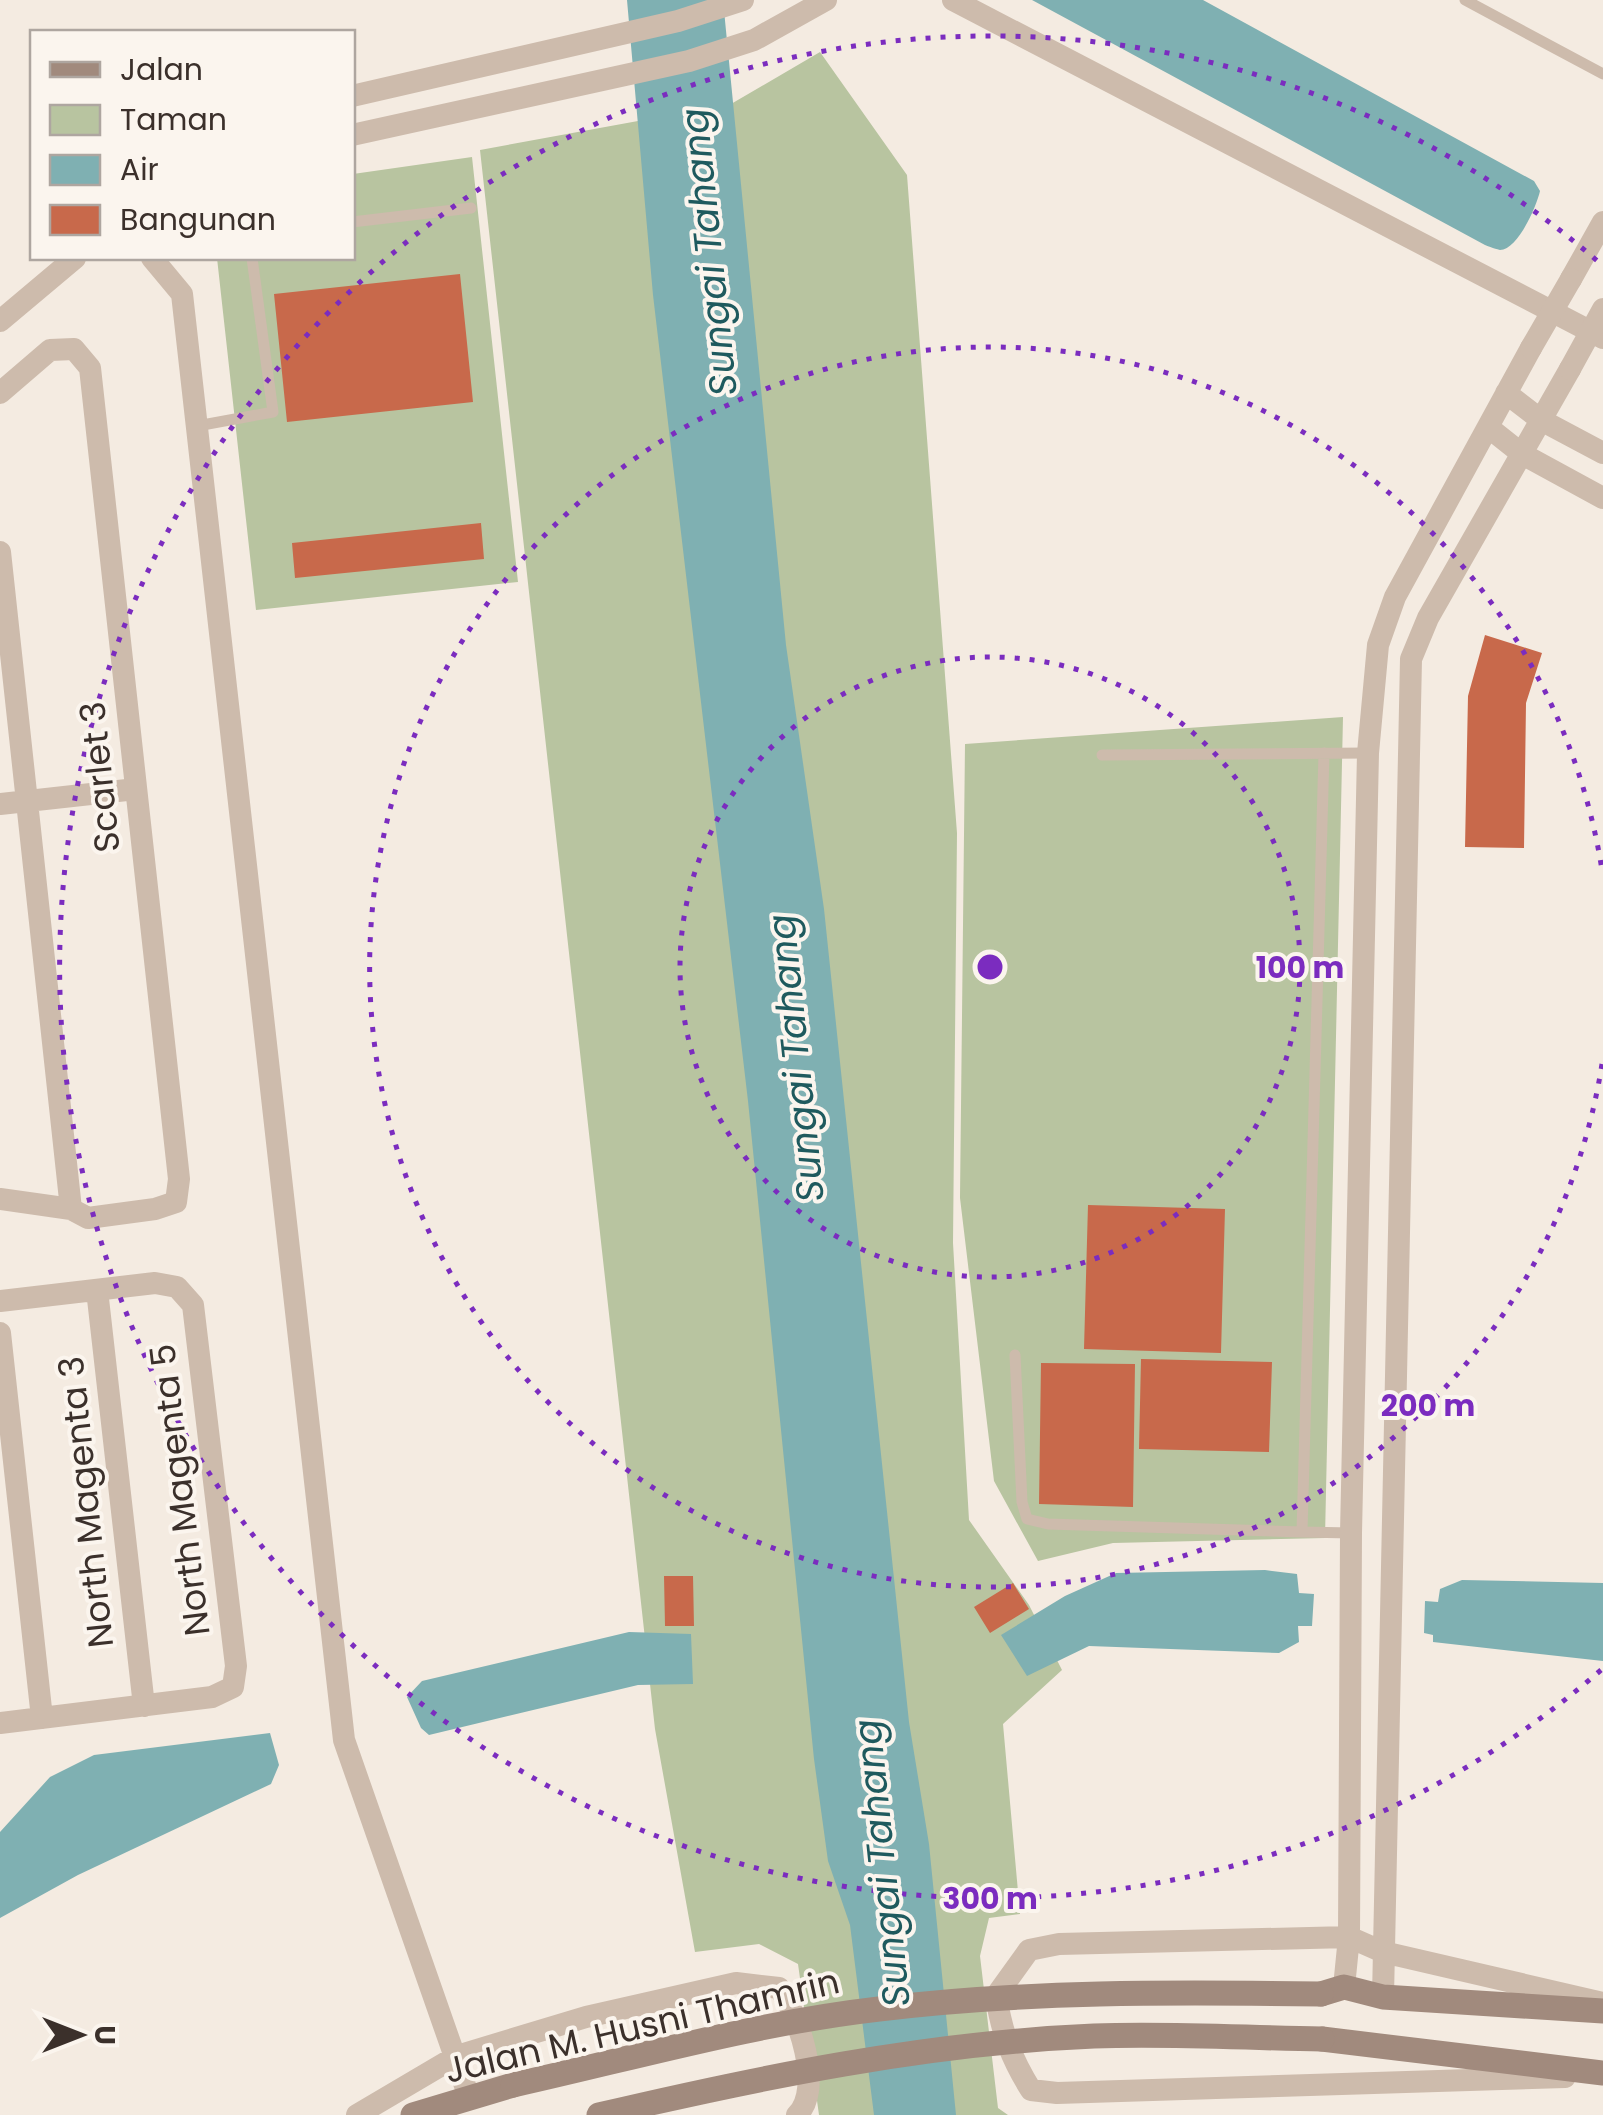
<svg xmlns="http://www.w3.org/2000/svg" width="1603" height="2115" font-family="Poppins,sans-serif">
	<rect width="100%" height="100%" fill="#f4ebe1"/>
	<path fill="#b8c4a0" d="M820,52L907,175L957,833L953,1243L969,1520L1029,1605L1062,1670L1003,1724L1020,1914L989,1918L980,1956L998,2108L1008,2115H819L798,1964L759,1944L695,1952L655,1729L480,150L731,104Z
		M472,157L518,582L256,610L217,258H352L353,174Z
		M1343,717L1325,1538L1113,1543L1038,1561L994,1481L960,1198L965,744Z"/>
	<path fill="#7fb0b2" d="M627,0H723L786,645L824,909L909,1722L929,1844L956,2115H874L850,1925L828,1861L814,1759L748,1101L653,295Z
		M1032,0H1203L1534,181L1540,191C1537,205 1518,250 1500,250C1499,250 1487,246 1485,245Z
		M1265,1570L1297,1574L1299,1593L1314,1594L1312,1626H1298L1299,1642L1279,1653L1089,1646L1027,1676L1001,1635L1065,1596L1116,1573Z
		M1462,1580L1603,1583V1661L1433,1642V1635L1424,1633L1425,1601L1438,1602L1440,1589Z
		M629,1632L691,1634L693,1684L638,1685L429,1735L421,1728L407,1697L422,1681Z
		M270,1733L279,1765L271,1784L78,1875L0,1918V1832L50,1777L94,1755Z"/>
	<path fill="#c8694b" d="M460,274L473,402L287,422L274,294Z
		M481,523L484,559L295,578L292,543Z
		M1485,635L1542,653L1526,703L1524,848L1465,847L1468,696Z
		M1088,1205L1225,1209L1221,1353L1084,1349Z
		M1141,1359L1272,1362L1269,1452L1139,1449Z
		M1041,1363L1135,1364L1133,1507L1039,1504Z
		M664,1576H693L694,1626H665Z
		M1013,1583L1029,1609L990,1633L974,1607Z"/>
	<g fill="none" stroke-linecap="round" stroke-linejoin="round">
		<path stroke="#cdbbac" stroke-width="11" d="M1465,0L1603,74
			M352,222L471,208
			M197,426L273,412L252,258
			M1324,753L1302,1532L1351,1533
			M1102,755L1368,753
			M1015,1355L1022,1502L1027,1519L1048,1524L1302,1532"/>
		<path stroke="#cdbbac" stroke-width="22" d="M953,0L1603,338
			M352,96L678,21L743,0
			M352,135L689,61L754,40L826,0
			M152,258L182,294L344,1740L469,2097
			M1571,279L1603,222
			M0,321L75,258
			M0,393L50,350L74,349L90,368L179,1179L176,1202L155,1209L88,1218L71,1209L0,1199
			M1506,393L1541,420L1603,453
			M1488,427L1522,454L1603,498
			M0,552L71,1209
			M0,804L136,789
			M97,1290L144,1706
			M0,1301L155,1283L177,1287L193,1305L236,1666L233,1687L212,1697L0,1723
			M0,1333L42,1718
			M1344,1987L1349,1937L1351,1533L1368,753L1378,645L1395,597L1531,348
			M1383,1997L1411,659L1428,618L1570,369
			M1565,2077L1057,2093L1031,2090C1011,2058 1002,2033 996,1996L1029,1950L1059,1944L1349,1937L1383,1952L1603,2003
			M357,2115L457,2056L586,2017L736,1983L779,1988C798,2014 824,2088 797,2115"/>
		<path stroke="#a18a7d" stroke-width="25" d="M1321,1994L1344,1987L1383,1997L1603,2011
			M1322,2039L1603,2073
			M413,2115L513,2085"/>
		<path stroke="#cdbbac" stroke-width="22" d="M1531,348L1571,279
			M1570,369L1603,309"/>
		<path stroke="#a18a7d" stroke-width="25" d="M513,2085C634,2058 756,2023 879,2009C1026,1991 1173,1992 1321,1994
			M599,2115C761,2077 927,2043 1094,2036C1170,2033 1246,2038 1322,2039"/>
	</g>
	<g fill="none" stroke="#7b2cbf" stroke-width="5" stroke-dasharray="5 10">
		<circle cx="990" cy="967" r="310"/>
		<path d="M1602 1064A620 620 0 1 1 1602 870"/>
		<path d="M1601 1670A931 931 0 1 1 1601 264"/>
	</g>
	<g text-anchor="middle" stroke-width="8" stroke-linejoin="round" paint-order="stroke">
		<g font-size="35" fill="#3b302b" stroke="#fbf5ee">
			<text transform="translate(100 777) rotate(-96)" y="12">Scarlet 3</text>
			<text transform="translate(180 1490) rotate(-97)" y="12">North Magenta 5</text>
			<text transform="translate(86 1502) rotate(-96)" y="12">North Magenta 3</text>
			<text transform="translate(642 2026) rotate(-13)" y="12">Jalan M. Husni Thamrin</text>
		</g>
		<g font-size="38" font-style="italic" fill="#1f5a5e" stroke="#fbf5ee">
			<text transform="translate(709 252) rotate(-96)" y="13">Sungai Tahang</text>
			<text transform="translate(796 1058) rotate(-96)" y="13">Sungai Tahang</text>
			<text transform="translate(882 1863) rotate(-96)" y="13">Sungai Tahang</text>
		</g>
	</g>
	<circle cx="990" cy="967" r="15" fill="#7b2cbf" stroke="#fbf5ee" stroke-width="5"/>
	<g font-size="30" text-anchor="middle" font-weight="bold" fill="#7b2cbf" stroke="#fbf5ee" stroke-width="8" stroke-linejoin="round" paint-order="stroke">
		<text x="1300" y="978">100 m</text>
		<text x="1428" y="1416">200 m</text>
		<text x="990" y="1909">300 m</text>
	</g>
	<rect x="30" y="30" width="325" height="230" fill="#fbf5ee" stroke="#aea6a0" stroke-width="2.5"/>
	<rect x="50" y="62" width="50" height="15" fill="#a18a7d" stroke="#aea6a0" stroke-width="2.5"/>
	<text x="120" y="80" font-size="30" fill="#3b302b">Jalan</text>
	<rect x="50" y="105" width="50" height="30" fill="#b8c4a0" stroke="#aea6a0" stroke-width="2.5"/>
	<text x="120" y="130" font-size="30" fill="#3b302b">Taman</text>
	<rect x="50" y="155" width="50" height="30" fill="#7fb0b2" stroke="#aea6a0" stroke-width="2.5"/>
	<text x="120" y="180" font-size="30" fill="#3b302b">Air</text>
	<rect x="50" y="205" width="50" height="30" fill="#c8694b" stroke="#aea6a0" stroke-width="2.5"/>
	<text x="120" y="230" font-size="30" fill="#3b302b">Bangunan</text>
	<g transform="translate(80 2035) rotate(90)" stroke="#fbf5ee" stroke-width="8" paint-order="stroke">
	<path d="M0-8L18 38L0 25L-18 38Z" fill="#3b302b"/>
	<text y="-15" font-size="28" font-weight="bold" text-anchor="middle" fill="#3b302b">U</text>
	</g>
</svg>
